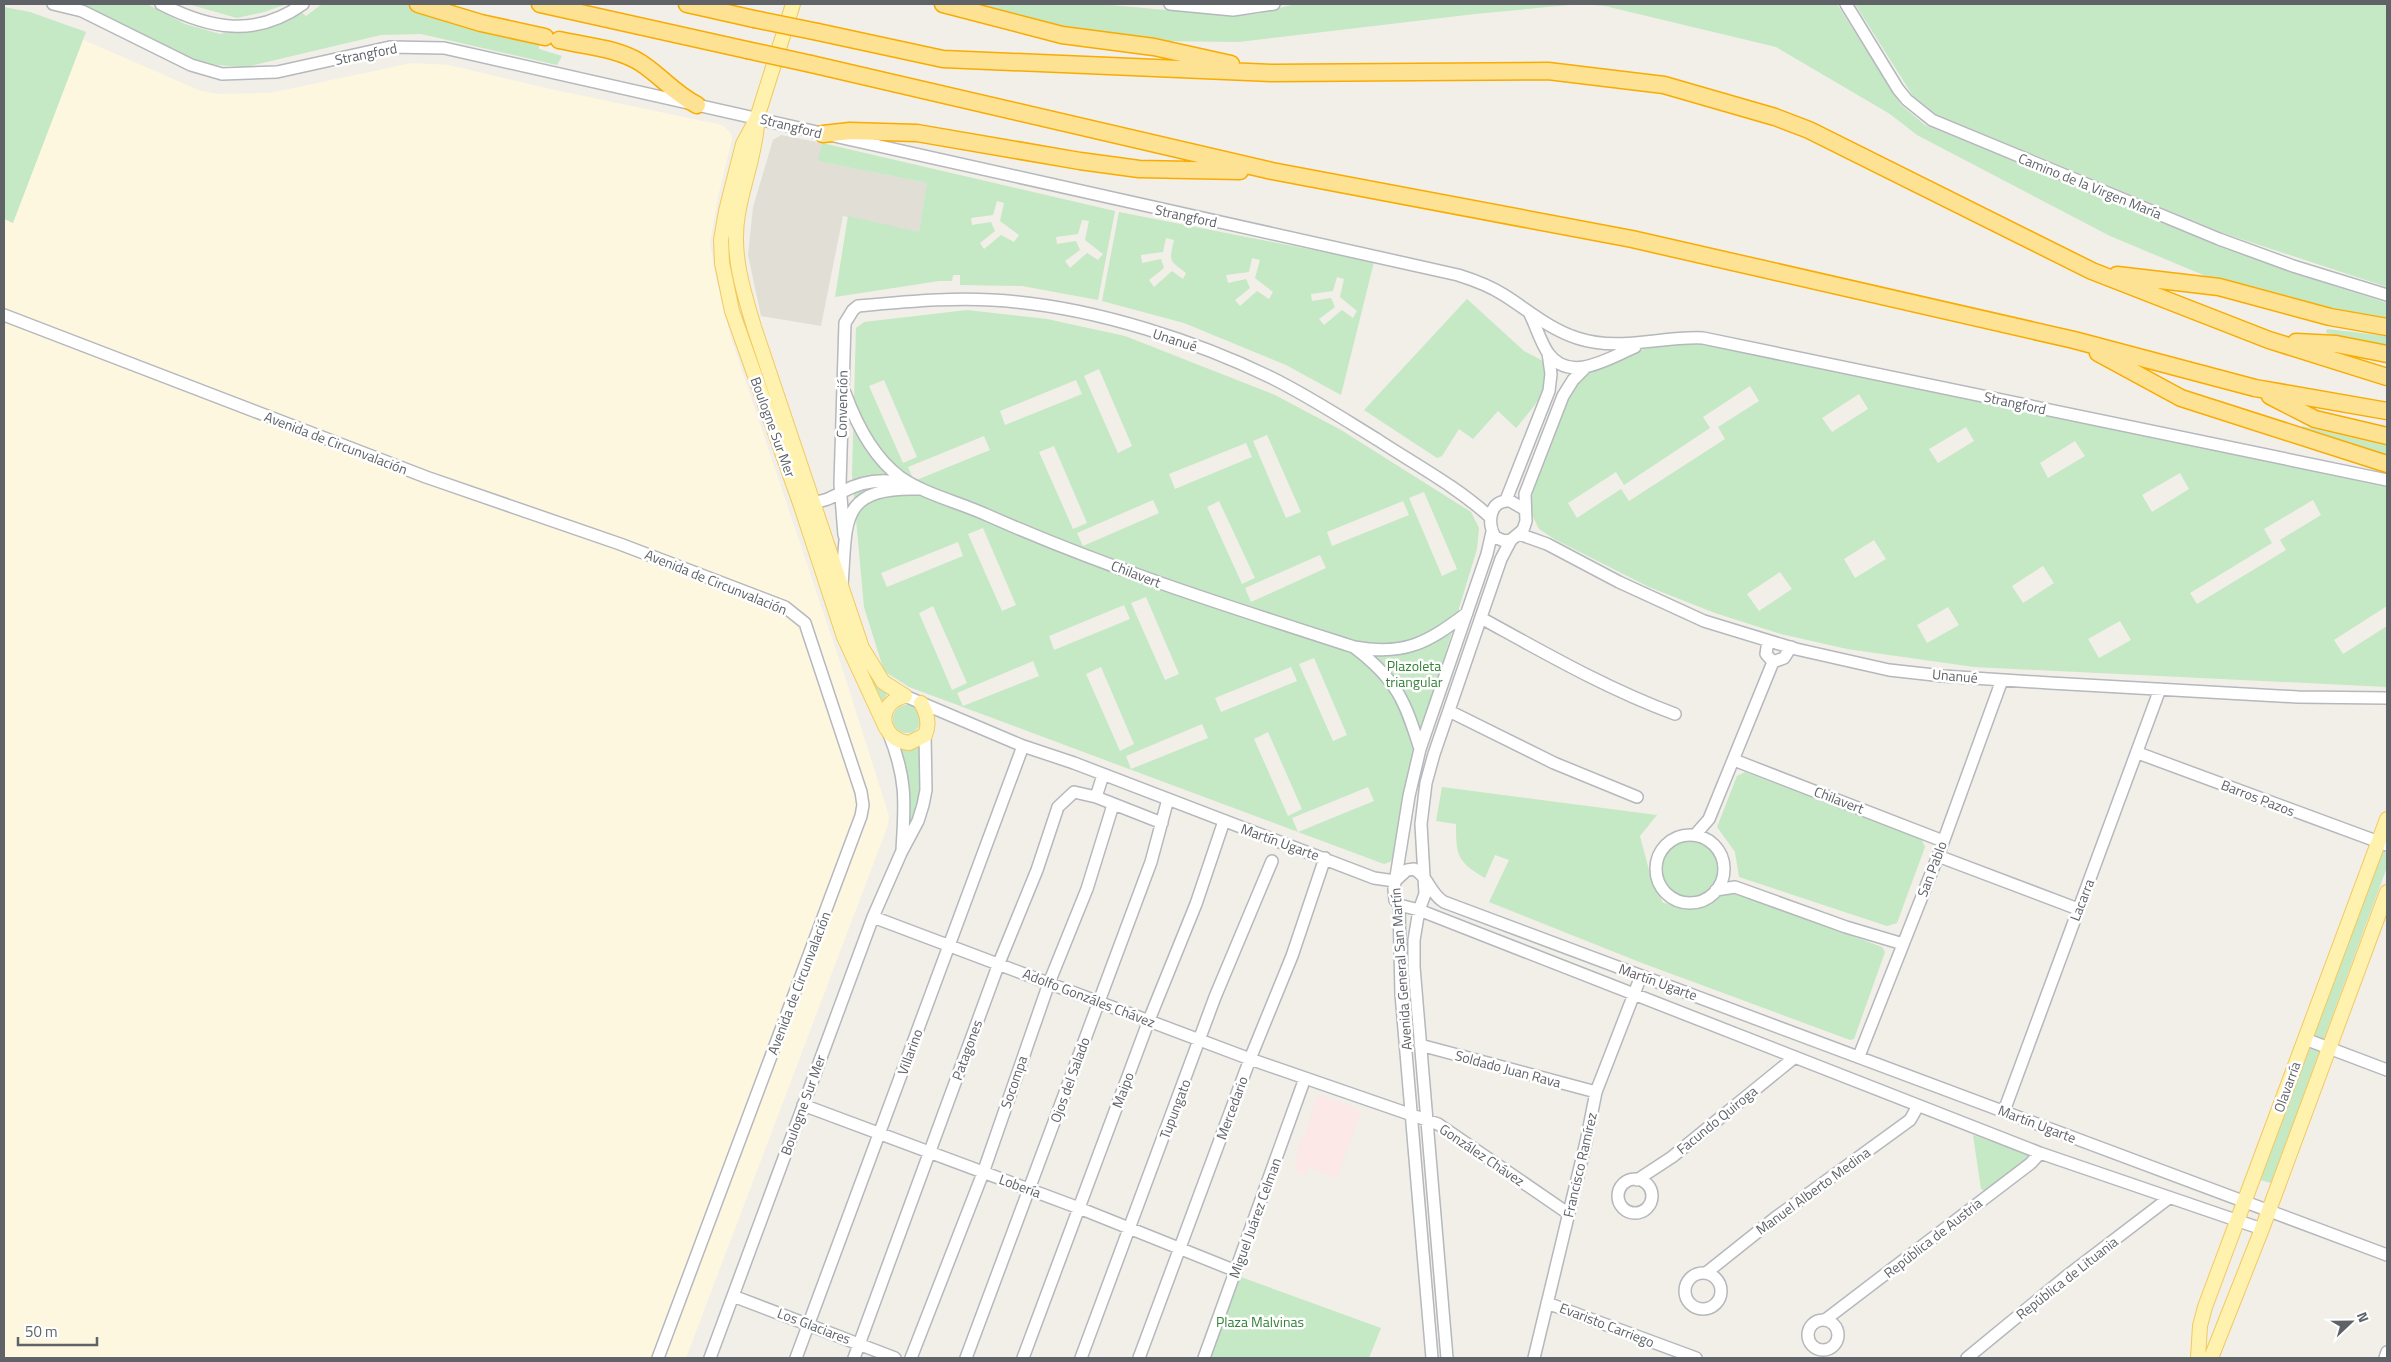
<svg xmlns="http://www.w3.org/2000/svg" width="2391" height="1362" font-family="'Titillium Web',sans-serif">
	<rect width="100%" height="100%" fill="#f1efe8"/>
	<path fill="#fef7e0" d="M4,10L79,38L201,91L218,94L270,93L412,63L449,65L555,90L722,125L731,133L732,139L718,197L710,243L716,279L732,341L845,677L889,816L888,825L686,1358H4Z"/>
	<path fill="#e1ded6" d="M781,135L822,143L819,161L927,183L919,233L843,216L821,326L761,316L748,255L753,207L773,140Z"/>
	<path fill="#fce8e6" d="M1317,1094L1361,1110L1337,1178L1309,1168L1306,1175L1294,1171L1298,1152L1297,1151L1302,1137H1305Z"/>
	<path fill="#c5e8c5" fill-rule="evenodd" d="M78,4H147L185,24L220,34L286,20L300,11L306,16L322,4H404L539,42V49L562,56L557,65L421,34L381,35L246,67L217,65L186,57Z
		M188,4H287L264,12L237,18Z
		M961,4H1100L1232,16L1257,14L1295,4H1837L1901,105L1925,125L2291,272L2387,303V323L2220,282L2110,236L1917,135L1890,114L1776,47L1605,6L1580,4L1475,14L1239,42L1155,41L1065,30Z
		M1855,4H2387V287L2223,233L1936,114L1913,96Z
		M4,7L30,12L86,32L13,223L4,219Z
		M822,143L1115,211L1098,300L1022,286L960,285V275H953L952,281H939L835,297L848,216L919,232L927,183L818,161ZM997,201L1004,203L1000,221L1019,235L1014,242L1001,235L984,249L980,243L995,231L991,222L972,225L971,218L993,215ZM1082,220L1089,221L1085,240L1103,254L1098,260L1087,253L1070,268L1065,261L1080,250L1076,241L1057,244L1056,237L1078,234Z
		M1119,212L1374,262L1341,395L1286,365L1184,323L1102,301ZM1166,238L1174,240C1169,262 1169,260 1186,273L1183,279L1172,271L1154,287L1149,280L1164,268L1161,259L1142,263L1141,255L1163,252ZM1252,258L1260,260L1255,278L1273,292L1269,299L1257,291L1240,306L1235,300L1250,288L1246,279L1228,283L1226,275L1249,272ZM1337,277L1344,279L1340,297L1357,311L1353,318L1342,310L1324,325L1319,319L1335,307L1331,298L1312,301L1311,294L1333,291Z
		M730,226V256L737,290L851,632L888,692L883,702L852,645L749,336L730,269Z
		M1467,299L1524,351L1543,361C1559,383 1529,412 1516,428L1498,411L1473,439L1459,429L1442,456L1437,458L1364,410Z
		M967,310L1047,319L1125,336L1275,395L1341,430L1471,512L1479,528L1477,549L1411,767L1394,856L1390,862L1384,864L909,687L884,671L864,607L852,475L856,328L864,322ZM1099,369L1132,446L1118,453L1084,376ZM884,380L917,457L903,463L869,386ZM1076,380L1082,394L1005,425L1000,411ZM1267,435L1301,512L1286,518L1253,441ZM984,436L990,450L914,481L908,467ZM1246,443L1252,457L1175,489L1169,474ZM1054,446L1087,523L1073,529L1039,452ZM1424,492L1457,569L1442,576L1409,498ZM1153,500L1159,513L1083,546L1077,533ZM1219,501L1255,578L1242,584L1207,507ZM1403,501L1409,515L1332,546L1327,532ZM983,528L1016,605L1002,611L968,534ZM958,542L963,556L887,587L881,573ZM1320,555L1326,568L1251,602L1245,588ZM1146,597L1179,674L1165,680L1131,603ZM1124,605L1130,619L1054,650L1049,636ZM933,606L967,683L952,690L919,613ZM1314,658L1347,735L1333,741L1299,664ZM1033,661L1039,676L963,706L957,693ZM1101,667L1134,744L1120,751L1086,674ZM1291,667L1297,681L1221,712L1215,698ZM1202,724L1208,738L1131,769L1126,756ZM1268,732L1302,809L1288,816L1254,739ZM1368,787L1374,801L1298,832L1292,818Z
		M2327,329L2387,336V346L2326,333Z
		M1682,343L1716,346L2387,484V606L2334,640L2343,654L2387,626V687L1974,667L1847,649L1781,634L1715,613L1649,587L1556,540L1539,529L1532,515L1528,498L1566,398L1584,377L1602,365L1644,349ZM1750,386L1759,401L1718,427L1725,439L1629,501L1621,489L1577,518L1568,503L1616,472L1624,485L1710,428L1703,417ZM1859,394L1868,409L1832,432L1822,418ZM1966,427L1974,441L1938,463L1929,449ZM2075,441L2085,456L2048,478L2040,463ZM2180,473L2189,489L2152,512L2142,495ZM2313,500L2321,515L2280,540L2286,550L2197,604L2190,593L2272,543L2264,529ZM1874,540L1886,559L1855,578L1844,559ZM2043,566L2054,583L2023,603L2012,586ZM1780,572L1792,589L1759,611L1747,594ZM1948,607L1959,625L1927,643L1917,625ZM2120,621L2131,640L2099,658L2088,639Z
		M2302,426L2387,446V458L2301,431Z
		M893 719a14 14 0 1 1 28 0a14 14 0 1 1-28 0Z
		M921,745L922,792L905,842L909,782L900,751Z
		M1745,772L1921,838L1925,847L1897,923L1887,926L1739,877L1735,852L1717,827L1737,776Z
		M1442,787L1657,815L1640,836L1651,878L1663,903L1692,907L1701,905L1720,892L1736,893L1882,947L1885,952L1854,1039L1850,1040L1642,963L1489,902L1509,860L1495,855L1485,878C1457,862 1456,855 1456,824L1436,821Z
		M1657 868a32 32 0 1 1 64 0a32 32 0 1 1-64 0Z
		M2387,839V867L2271,1183L2260,1180Z
		M1973,1135L2027,1154L2028,1157L1986,1192L1981,1189Z
		M1238,1276L1381,1328L1369,1358H1208Z"/>
	<g fill="none" stroke-linecap="round" stroke-linejoin="round">
		<defs>
			<path id="minor" d="M53,4L82,11L191,65L222,74L277,72L390,47L444,48C782,124 1119,201 1458,275C1474,280 1490,286 1504,295C1528,310 1549,329 1577,338C1619,352 1660,336 1703,338L2387,480
				M161,4C210,29 255,38 303,4
				M1170,4L1233,10L1274,4
				M1846,4L1898,89L1907,100L1932,120L2219,239L2293,266L2387,295
				M1530,314C1536,326 1540,341 1548,353C1570,384 1609,358 1635,347
				M4,315L426,477L620,544L785,607L805,623L861,792L863,805L861,816L658,1358
				M845,393C856,423 873,457 900,477C926,495 959,502 987,515C1106,568 1230,607 1354,647C1405,656 1427,643 1467,613
				M1506,500L1549,391L1551,374L1548,353
				M813,502C824,502 832,497 842,492C862,481 884,478 906,484
				M1524,509L1510,501C1489,499 1487,524 1495,537L1504,541L1511,540L1523,530L1526,521L1525,494L1563,396L1573,380L1585,368
				M1519,534L1547,544L1619,582L1704,621L1796,649L1889,670L1943,676L2050,683L2298,697L2387,698
				M844,535L840,484L845,323L853,310L858,306C911,301 964,296 1017,302C1099,310 1196,341 1270,377C1307,395 1342,418 1378,440C1416,465 1456,486 1490,517
				M842,585C847,522 838,487 918,489
				M1481,618C1545,653 1607,689 1675,714
				M1768,641L1766,654L1773,662
				M1355,648C1397,680 1405,701 1420,749
				M1773,662L1784,658L1791,647
				M905,696L1023,746L1074,763L1374,878L1395,881
				M1449,711L1554,763L1637,797
				M889,734C907,779 905,803 902,850
				M2138,753L2387,845
				M1734,760L1943,841
				M1096,797L1162,823
				M1656 869a34 34 0 1 1 68 0a34 34 0 1 1-68 0Z
				M1695,835L1709,819L1773,662
				M1938,856L2078,909
				M1395,881L1407,870L1414,869C1428,876 1430,894 1444,902L2387,1255
				M1716,890L1735,887L1846,927L1903,944
				M1399,905L1419,910L2040,1153L2262,1229
				M873,917L1250,1059L1438,1124L1569,1214
				M2305,1039L2387,1070
				M1420,1045L1596,1092
				M1859,1056L1938,856L2002,680
				M803,1105L1079,1208L1236,1271
				M2004,1111L2160,689
				M1618 1196a17 17 0 1 1 34 0a17 17 0 1 1-34 0Z
				M1637,1180L1672,1157L1795,1057
				M1685 1291a18 18 0 1 1 36 0a18 18 0 1 1-36 0Z
				M1706,1273L1775,1218L1910,1120L1918,1106
				M733,1296L895,1358
				M1547,1303L1696,1358
				M1825,1320L2031,1163L2040,1153
				M1808 1335a15 15 0 1 1 30 0a15 15 0 1 1-30 0Z
				M710,1358L873,917L901,853L918,821L923,805L926,790L925,735
				M796,1358L1023,746
				M854,1358L999,963L1037,870L1058,807L1074,792L1096,797L1103,775
				M911,1358L983,1173L1049,983L1087,889L1113,805
				M966,1358L1151,862L1168,799
				M1023,1358L1149,1020L1196,904L1224,821
				M1081,1358L1215,997L1272,861
				M1139,1358L1250,1059L1292,956L1325,858
				M1204,1358L1305,1078
				M1432,1358L1401,994L1399,905L1395,900L1394,889L1409,796L1420,749L1487,554L1492,532
				M1447,1358L1414,967V940L1419,910L1425,894L1421,824L1426,783L1434,754L1501,559L1511,540
				M1534,1358L1586,1142L1596,1092L1641,976
				M1967,1358L2068,1275L2169,1198
				M2385,1358L2387,1352"/>
			<path id="major" d="M793,4L757,118L743,144L726,211L721,240L722,263L732,311L801,506L844,637L886,728
				M757,124C755,155 743,183 738,214C731,253 743,290 754,327L862,648L883,682L905,696
				M905,696C875,703 879,739 909,743L925,735C930,724 927,713 921,703
				M2198,1358L2200,1326L2205,1307L2387,819
				M2211,1358L2262,1229L2387,892"/>
			<path id="highway" d="M418,4L481,23L545,37
				M540,4L747,50
				M687,4L754,19
				M943,4L1062,35L1154,47L1231,64
				M818,32L943,59L1272,73L1548,71L1664,85L1775,117L1809,130L2092,271L2269,340L2387,377
				M559,40C586,46 618,48 641,63C661,76 675,94 697,105
				M811,64L1272,171L1632,239L2074,340L2255,388L2387,411
				M823,134L850,131L917,133L1080,161L1139,169L1240,171
				M2117,275L2219,287L2330,317L2387,327
				M2296,342L2336,344L2387,354
				M2098,353L2181,398L2387,464
				M2270,396L2315,419L2387,436"/>
		</defs>
		<use href="#minor" stroke="#b5b8bc" stroke-width="14"/>
		<use href="#major" stroke="#f2c960" stroke-width="16"/>
		<use href="#highway" stroke="#f9ab00" stroke-width="19"/>
		<use href="#minor" stroke="#fff" stroke-width="11"/>
		<use href="#major" stroke="#fff2af" stroke-width="14"/>
		<use href="#highway" stroke="#fde293" stroke-width="16"/>
		<defs>
			<path id="highway-bridge" d="M754,19L818,32
				M747,50L811,64"/>
		</defs>
		<use href="#highway-bridge" stroke="#f9ab00" stroke-width="19" stroke-linecap="butt"/>
		<use href="#highway-bridge" stroke="#fde293" stroke-width="16"/>
	</g>
	<g text-anchor="middle" stroke-width="5" stroke-linejoin="round" paint-order="stroke">
		<g font-size="14" fill="#5f6368" stroke="#fff">
			<text transform="translate(366 54) rotate(-11)" y="5">Strangford</text>
			<text transform="translate(791 126) rotate(14)" y="5">Strangford</text>
			<text transform="translate(2090 186) rotate(22)" y="5">Camino de la Virgen María</text>
			<text transform="translate(1186 216) rotate(12)" y="5">Strangford</text>
			<text transform="translate(1175 340) rotate(18)" y="5">Unanué</text>
			<text transform="translate(2015 403) rotate(12)" y="5">Strangford</text>
			<text transform="translate(842 404) rotate(-89)" y="5">Convención</text>
			<text transform="translate(773 427) rotate(70)" y="5">Boulogne Sur Mer</text>
			<text transform="translate(336 443) rotate(21)" y="5">Avenida de Circunvalación</text>
			<text transform="translate(1136 574) rotate(21)" y="5">Chilavert</text>
			<text transform="translate(716 582) rotate(22)" y="5">Avenida de Circunvalación</text>
			<text transform="translate(1955 676) rotate(5)" y="5">Unanué</text>
			<text transform="translate(2258 798) rotate(21)" y="5">Barros Pazos</text>
			<text transform="translate(1839 800) rotate(21)" y="5">Chilavert</text>
			<text transform="translate(1280 842) rotate(20)" y="5">Martín Ugarte</text>
			<text transform="translate(1932 869) rotate(-69)" y="5">San Pablo</text>
			<text transform="translate(2082 900) rotate(-69)" y="5">Lacarra</text>
			<text transform="translate(1401 969) rotate(-94)" y="5">Avenida General San Martín</text>
			<text transform="translate(1658 982) rotate(20)" y="5">Martín Ugarte</text>
			<text transform="translate(799 983) rotate(-69)" y="5">Avenida de Circunvalación</text>
			<text transform="translate(1089 998) rotate(21)" y="5">Adolfo Gonzáles Chávez</text>
			<text transform="translate(967 1050) rotate(-70)" y="5">Patagones</text>
			<text transform="translate(910 1052) rotate(-70)" y="5">Villarino</text>
			<text transform="translate(1508 1069) rotate(15)" y="5">Soldado Juan Rava</text>
			<text transform="translate(1070 1080) rotate(-70)" y="5">Ojos del Salado</text>
			<text transform="translate(1014 1082) rotate(-71)" y="5">Socompa</text>
			<text transform="translate(2287 1087) rotate(-70)" y="5">Olavarría</text>
			<text transform="translate(1123 1090) rotate(-69)" y="5">Maipo</text>
			<text transform="translate(803 1105) rotate(-70)" y="5">Boulogne Sur Mer</text>
			<text transform="translate(1232 1108) rotate(-70)" y="5">Mercedario</text>
			<text transform="translate(1175 1109) rotate(-69)" y="5">Tupungato</text>
			<text transform="translate(1717 1120) rotate(-39)" y="5">Facundo Quiroga</text>
			<text transform="translate(2037 1124) rotate(21)" y="5">Martín Ugarte</text>
			<text transform="translate(1482 1155) rotate(34)" y="5">González Chávez</text>
			<text transform="translate(1580 1165) rotate(-77)" y="5">Francisco Ramírez</text>
			<text transform="translate(1020 1186) rotate(20)" y="5">Lobería</text>
			<text transform="translate(1813 1191) rotate(-36)" y="5">Manuel Alberto Medina</text>
			<text transform="translate(1255 1218) rotate(-70)" y="5">Miguel Juárez Celman</text>
			<text transform="translate(1933 1238) rotate(-38)" y="5">República de Austria</text>
			<text transform="translate(2067 1278) rotate(-38)" y="5">República de Lituania</text>
			<text transform="translate(1607 1325) rotate(21)" y="5">Evaristo Carriego</text>
			<text transform="translate(814 1326) rotate(21)" y="5">Los Glaciares</text>
		</g>
		<g font-size="14" fill="#348238" stroke="#fff">
			<text x="1414" y="671">Plazoleta<tspan x="1414" dy="16">triangular</tspan></text>
			<text x="1260" y="1327">Plaza Malvinas</text>
		</g>
	</g>
	<rect width="2391" height="1362" fill="none" stroke="#5f6368" stroke-width="10"/>
	<g transform="translate(2351 1322) rotate(68)" stroke="#ffffff" stroke-width="4" paint-order="stroke">
	<path d="M0-4L9 19L0 12L-9 19Z" fill="#5f6368"/>
	<text y="-8" font-size="14" font-weight="bold" text-anchor="middle" fill="#5f6368">N</text>
	</g>
	<path d="M18 1337v8h79v-8" fill="none" stroke="#5f6368" stroke-width="2.5"/>
	<text x="25" y="1337" font-size="15" fill="#5f6368" stroke="#ffffff" stroke-width="4" paint-order="stroke">50 m</text>
</svg>
